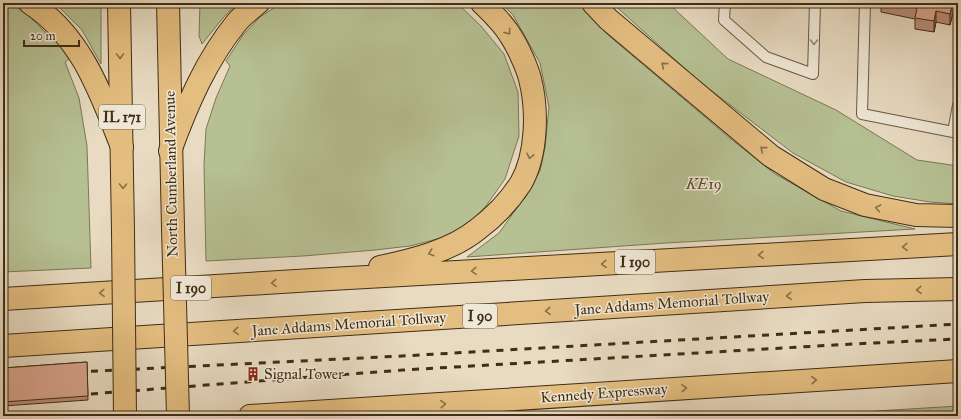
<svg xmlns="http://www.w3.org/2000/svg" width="961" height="419" font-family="'IM FELL Great Primer',serif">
	<rect width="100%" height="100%" fill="#e8dbc2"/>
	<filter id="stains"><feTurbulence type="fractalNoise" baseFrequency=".005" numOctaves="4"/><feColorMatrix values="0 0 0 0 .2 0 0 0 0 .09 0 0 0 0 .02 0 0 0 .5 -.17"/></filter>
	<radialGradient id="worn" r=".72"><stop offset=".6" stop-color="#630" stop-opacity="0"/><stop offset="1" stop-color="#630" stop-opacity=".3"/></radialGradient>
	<path fill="#b6c093" stroke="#7b7754" d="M3,3C20,3 42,29 53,41L56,40L69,59L65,62L79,98L87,146L91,268L3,272Z
		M55,3H101V64L82,30Z
		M200,3H237L223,18L202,44L199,36Z
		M281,3H457L481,26L504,54L518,92L519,136L505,179L486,206L467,225L441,238L410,246L375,250L303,256L206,261L204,165L206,129L216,98L230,66L226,61L243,35L260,17Z
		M501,3H578L608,35L731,139L775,174L841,211L915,229L666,243L467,257L499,233L524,198L540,171L545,148L549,107L540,63L513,15Z
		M612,3H668L728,59L836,110L917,160L958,166V204L930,202L893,196L846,182L793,153L700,82Z
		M958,406V416H794L942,407Z"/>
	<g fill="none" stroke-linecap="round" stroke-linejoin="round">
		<defs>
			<path id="service" d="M725,3L724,20L766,57L813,74L815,3
				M865,3L862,114L953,132L958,105"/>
			<path id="primary" d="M119,3L123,231
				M168,3L173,228"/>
			<path id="motorway" d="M30,3C82,37 100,92 122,147
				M593,3L608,19L771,156L824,189L865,205L916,215L958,216
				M170,151C187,105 206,60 237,22C243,15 251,9 258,3
				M380,267C413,260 451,251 478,229C494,217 510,200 521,183C537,155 538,110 530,79C527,67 517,45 510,35C503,23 492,13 482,3
				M3,299L313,280L958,244
				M3,346L865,291L958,289
				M250,416L958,371"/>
		</defs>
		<use href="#service" stroke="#6a5940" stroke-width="12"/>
		<use href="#primary" stroke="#402e14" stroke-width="24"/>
		<use href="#motorway" stroke="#402e14" stroke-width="24"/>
		<use href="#service" stroke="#f0e8d7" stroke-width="10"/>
		<use href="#primary" stroke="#e4be81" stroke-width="22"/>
		<use href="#motorway" stroke="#e4be81" stroke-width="22"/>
		<path stroke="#402e14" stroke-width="3" stroke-dasharray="7 7" stroke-linecap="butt" d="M77,372L402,356L958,324
			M77,395L403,370L852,344L958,339"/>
		<defs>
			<path id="primary-bridge" d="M173,228L178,416
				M123,231L125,416"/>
		</defs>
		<use href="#primary-bridge" stroke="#402e14" stroke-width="24" stroke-linecap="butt"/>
		<use href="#primary-bridge" stroke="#e4be81" stroke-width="22"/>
	</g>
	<path fill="#bb8e7b" stroke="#402e14" d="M881,3H958V9H954L950,25L936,22L934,32L915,29V19L881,12Z
		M87,362L88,400L3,406V368Z
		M251,367L256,372V376L251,377Z"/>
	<path fill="#997464" stroke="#402e14" d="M953,3H954V9L950,25V14Z
		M936,11V22L934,32V21Z"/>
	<path fill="#daa58f" stroke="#402e14" d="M890,3H953L950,14L936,11L934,21L915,18L917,8Z
		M87,362L88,396L3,402V368Z
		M251,367H256V372L251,373Z"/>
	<defs><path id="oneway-chevron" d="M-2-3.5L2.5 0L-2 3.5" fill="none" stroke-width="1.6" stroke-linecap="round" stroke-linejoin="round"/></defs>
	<g stroke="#8a6f45">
		<use href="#oneway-chevron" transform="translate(508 32) rotate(55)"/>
		<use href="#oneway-chevron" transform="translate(120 56) rotate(89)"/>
		<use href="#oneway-chevron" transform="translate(664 65) rotate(-140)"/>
		<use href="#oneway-chevron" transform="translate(763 149) rotate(-140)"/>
		<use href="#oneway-chevron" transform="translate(530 156) rotate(103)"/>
		<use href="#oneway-chevron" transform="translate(123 186) rotate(90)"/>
		<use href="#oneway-chevron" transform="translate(878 208) rotate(-169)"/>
		<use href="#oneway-chevron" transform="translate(905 247) rotate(177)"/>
		<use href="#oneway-chevron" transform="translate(431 253) rotate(161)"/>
		<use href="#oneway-chevron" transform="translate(761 255) rotate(177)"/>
		<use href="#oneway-chevron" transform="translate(604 264) rotate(177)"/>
		<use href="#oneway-chevron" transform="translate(474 271) rotate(177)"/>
		<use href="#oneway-chevron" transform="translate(274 283) rotate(177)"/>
		<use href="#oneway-chevron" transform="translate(919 290) rotate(178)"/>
		<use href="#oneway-chevron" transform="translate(102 293) rotate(177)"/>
		<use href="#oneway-chevron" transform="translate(789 296) rotate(176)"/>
		<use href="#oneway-chevron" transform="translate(548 311) rotate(176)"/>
		<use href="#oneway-chevron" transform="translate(236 331) rotate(176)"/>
		<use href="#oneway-chevron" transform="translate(814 380) rotate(-4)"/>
		<use href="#oneway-chevron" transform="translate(684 388) rotate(-4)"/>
		<use href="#oneway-chevron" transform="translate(443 404) rotate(-4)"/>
	</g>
	<use stroke="#988b76" href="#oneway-chevron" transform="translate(814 42) rotate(91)"/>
	<defs>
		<symbol id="building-bare" viewBox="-9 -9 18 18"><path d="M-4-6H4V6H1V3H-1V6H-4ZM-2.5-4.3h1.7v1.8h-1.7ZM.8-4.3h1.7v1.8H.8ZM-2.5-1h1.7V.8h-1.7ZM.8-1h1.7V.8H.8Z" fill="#8f2418" stroke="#f0e8d7" stroke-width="2.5" paint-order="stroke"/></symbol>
	</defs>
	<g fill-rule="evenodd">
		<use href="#building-bare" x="243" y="364" width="20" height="20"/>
	</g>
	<g text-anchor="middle" stroke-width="3" stroke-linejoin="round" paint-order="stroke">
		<g fill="#f0e8d7" stroke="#75664e" stroke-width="1">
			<rect x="99" y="105" width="46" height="24" rx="3"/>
			<rect x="615" y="250" width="40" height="24" rx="3"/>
			<rect x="171" y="276" width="40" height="24" rx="3"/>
			<rect x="463" y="304" width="34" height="24" rx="3"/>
		</g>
		<g font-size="14" font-weight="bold" fill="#402e14">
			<text x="122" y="122">IL 171</text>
			<text x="635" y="267">I 190</text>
			<text x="191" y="293">I 190</text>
			<text x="480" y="321">I 90</text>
		</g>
		<g font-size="15" fill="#402e14" stroke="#f0e8d7">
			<text transform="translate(171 174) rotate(-91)" y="5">North Cumberland Avenue</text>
			<text transform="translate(672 303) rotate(-4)" y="5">Jane Addams Memorial Tollway</text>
			<text transform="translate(349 324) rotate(-4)" y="5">Jane Addams Memorial Tollway</text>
			<text transform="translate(604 393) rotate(-4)" y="5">Kennedy Expressway</text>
		</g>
		<g font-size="15" font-style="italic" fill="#584b2d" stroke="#f0e8d7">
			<text x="704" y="189">KE19</text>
		</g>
		<g font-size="15" fill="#402e14" stroke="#f0e8d7" text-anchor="start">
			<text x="264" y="379">Signal Tower</text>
		</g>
	</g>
	<rect width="961" height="419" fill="none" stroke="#e8dbc2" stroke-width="16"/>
	<rect x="4" y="4" width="953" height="411" fill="none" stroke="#402e14" stroke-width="2"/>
	<rect x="8" y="8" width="945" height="403" fill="none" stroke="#402e14"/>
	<path d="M24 40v6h55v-6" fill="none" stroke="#402e14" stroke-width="2"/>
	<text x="30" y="40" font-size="12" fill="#402e14" stroke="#f0e8d7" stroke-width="3" paint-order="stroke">20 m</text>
	<rect width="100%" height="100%" filter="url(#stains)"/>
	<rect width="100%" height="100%" fill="url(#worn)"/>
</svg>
